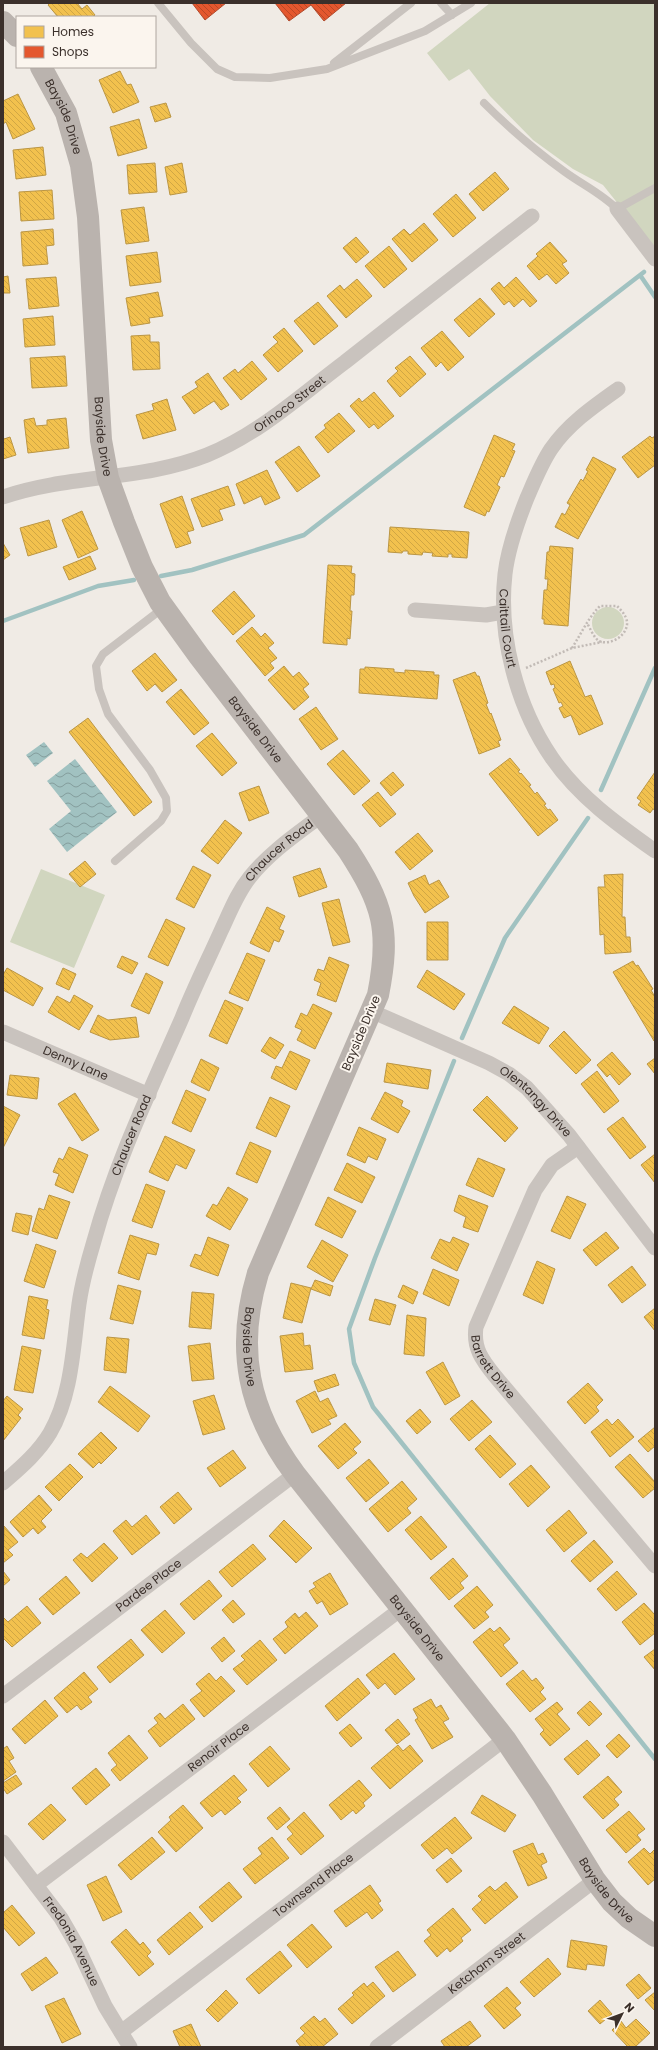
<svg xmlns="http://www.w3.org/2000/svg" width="658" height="2050" font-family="Poppins,sans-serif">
	<defs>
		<pattern id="water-waves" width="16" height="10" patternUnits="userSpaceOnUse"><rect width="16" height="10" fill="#a1c2c1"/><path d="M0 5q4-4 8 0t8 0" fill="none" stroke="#849e9d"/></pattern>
		<pattern id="homes-back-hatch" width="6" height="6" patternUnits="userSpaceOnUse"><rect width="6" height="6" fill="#f2c14e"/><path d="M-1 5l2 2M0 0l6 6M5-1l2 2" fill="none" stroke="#d0a644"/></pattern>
		<pattern id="shops-back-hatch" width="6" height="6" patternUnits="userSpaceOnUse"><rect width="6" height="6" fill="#e4572e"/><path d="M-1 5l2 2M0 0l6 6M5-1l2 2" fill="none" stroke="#ba4827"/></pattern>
	</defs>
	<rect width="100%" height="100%" fill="#f0ebe5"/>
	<path fill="#d1d6bf" d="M490,3H655V250L603,185L573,169L533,140L490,96L469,69L449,81L427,53Z
		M592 623a16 16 0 1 1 32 0a16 16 0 1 1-32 0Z
		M41,869L105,895L74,968L10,942Z"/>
	<path fill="url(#water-waves)" d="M44,742L53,753L35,767L26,755Z
		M75,759L117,812L67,852L49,829L71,811L47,781Z"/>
	<path fill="url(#homes-back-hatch)" stroke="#bb9644" d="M50,3H77L82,9L87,5L95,15L93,17H58L48,5Z
		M120,71L127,85L131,84L139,102L113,113L99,80Z
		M18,94L35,129L13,139L6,122L3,124V101Z
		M166,103L171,117L155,122L150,107Z
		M139,119L147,148L118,156L110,127Z
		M43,147L46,175L16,179L13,150Z
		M155,163L157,192L129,194L127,165Z
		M182,163L187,192L170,195L165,167Z
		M495,172L509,189L483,211L469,194Z
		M52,190L54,219L21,221L19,192Z
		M456,194L476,218L453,237L433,214Z
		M144,207L149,241L126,244L121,210Z
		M424,223L438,240L412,262L392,239L404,229L410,235Z
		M53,229L54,245L46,246L48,264L23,266L21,232Z
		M356,237L369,252L356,263L343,248Z
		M550,242L567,261L562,264L569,273L556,284L547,274L539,280L527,266L538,256L536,254Z
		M389,246L407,269L384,288L365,266Z
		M157,252L161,282L130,286L126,256Z
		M8,276L10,293H3V277Z
		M56,277L59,306L29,309L26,279Z
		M516,277L537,301L530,307L523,299L514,307L509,301L504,305L491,289L499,282L504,288Z
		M357,279L372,296L346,318L327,296L340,285L344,290Z
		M158,292L163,316L149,318L150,323L131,326L126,298Z
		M480,298L495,314L469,337L454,320Z
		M318,302L338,326L314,345L294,321Z
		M53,316L55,345L25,347L23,319Z
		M284,328L303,351L278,372L263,355L278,342L273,337Z
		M442,331L464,357L448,371L441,362L436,367L421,348Z
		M150,335V342H159L160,369L133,370L131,336Z
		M65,356L67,386L32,388L30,358Z
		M410,356L426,374L400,397L387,381L398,371L395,368Z
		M252,361L267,379L241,400L223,378L235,369L238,373Z
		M208,373L229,405L221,410L214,401L194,414L182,397L198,387L195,382Z
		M374,392L394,416L378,429L374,424L369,428L350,406L359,398L362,402Z
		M167,399L176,430L143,439L136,415L154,410L152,404Z
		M339,413L355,431L328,453L315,437L326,428L324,425Z
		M34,418L36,426L47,425V420L66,418L69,448L28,453L24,420Z
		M494,435L515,444L512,450L515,451L504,477L501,476L497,485L500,487L489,512L487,511L485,516L464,507Z
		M3,436L4,439L10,437L16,455L3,459Z
		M650,436L652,438L655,436V465L638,478L622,457Z
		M299,446L320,476L297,492L275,462Z
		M593,457L616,469L578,539L555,527L562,513L565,515L570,505L567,503L581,479L583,481L588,471L586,470Z
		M267,470L280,498L265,505L261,496L244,504L236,484Z
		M228,486L235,505L219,510L223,520L202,527L191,499Z
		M182,496L194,530L187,532L191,543L176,548L160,504Z
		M82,511L98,549L78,558L62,520Z
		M49,520L57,547L28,556L20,528Z
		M390,527L469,532L467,558L452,557V554H448V557L432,556L433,553L423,552L422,555L408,554V551H403L402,553L388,552Z
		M3,543L10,555L3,560Z
		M550,546L573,548L568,626L544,624V619H542L544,590H547L548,579H545L547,552H549Z
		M90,556L96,569L69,580L63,567Z
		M328,565L352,566L351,573L355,574L354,595H351L350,611H352L350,639L347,638V645L323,643Z
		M234,591L255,616L233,635L212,611Z
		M252,627L261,637L265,633L274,643L268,648L277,658L270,663L274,668L265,676L236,641Z
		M155,653L177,680L162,692L155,684L147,691L132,671Z
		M570,661L585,697L591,695L603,724L579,735L571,715L564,718L559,708L563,706L561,702L559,703L553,689L555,688L554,684L551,685L546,672Z
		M284,666L293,677L299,672L309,684L303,689L309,697L294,710L268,680Z
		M365,667L394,669V672L405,673V670L434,672V675H439L437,699L359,693L360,669H365Z
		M475,672L477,676H479L488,703L486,704L490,714L491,713L501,740L498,741L500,746L479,754L453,680Z
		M181,689L209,723L194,735L166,702Z
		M316,707L338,739L321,750L299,719Z
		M88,718L152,802L134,816L69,732Z
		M212,733L237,763L222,776L196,746Z
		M343,750L370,781L354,795L327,764Z
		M510,758L520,770L518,771L520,774L521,773L531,785L529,786L535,794L537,792L546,804L544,805L548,810L550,809L558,820L538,836L489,774Z
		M393,772L404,785L391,796L380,783Z
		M655,772V810L653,809L650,813L638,805L641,801L637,798Z
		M259,786L269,813L249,821L239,793Z
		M378,792L396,814L380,827L362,805Z
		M225,820L242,833L218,864L201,851Z
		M418,833L433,851L410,870L395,852Z
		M85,861L96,874L80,887L69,874Z
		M193,866L211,875L194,908L176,899Z
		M320,868L327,887L299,897L293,877Z
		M623,874L622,917H625L626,937H630L631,952L605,954L604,934L600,935L598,887H605L604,875Z
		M425,875L429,885L439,880L449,897L425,913L414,896L408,883Z
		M339,899L350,942L333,946L322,903Z
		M267,907L285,916L279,929L284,931L279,942L274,940L269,952L250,943Z
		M166,919L185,928L168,966L148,957Z
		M427,922H448V960H427Z
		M247,953L265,960L248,1001L229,993Z
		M122,956L138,963L132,974L117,967Z
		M329,957L349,965L336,1002L317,995L321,983L314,980L318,969L324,971Z
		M633,961L636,966L638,965L653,989L651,990L655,997L654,1041L613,972Z
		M7,968L43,988L33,1006L3,990V975Z
		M63,968L76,974L69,990L56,984Z
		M427,970L465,994L454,1010L417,987Z
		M146,973L163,982L149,1014L131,1006Z
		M74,995L93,1006L79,1030L48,1012L57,996L70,1003Z
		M225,1000L243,1008L227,1044L209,1036Z
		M313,1004L332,1013L315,1049L297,1040L302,1030L295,1027L301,1013L307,1016Z
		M514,1006L549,1028L539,1044L502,1023Z
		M98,1015L108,1020L136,1017L139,1037L110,1040L90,1032Z
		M564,1031L591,1060L576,1074L549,1046Z
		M270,1037L284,1045L275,1059L261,1051Z
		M290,1051L310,1060L296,1090L271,1078L276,1066L282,1068Z
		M612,1052L631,1074L619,1085L610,1074L607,1077L597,1065Z
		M655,1058V1074L647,1064Z
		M201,1059L219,1068L209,1091L191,1082Z
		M387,1063L431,1070L428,1089L384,1082Z
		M597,1071L619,1101L604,1113L581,1084Z
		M10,1075L39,1078L37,1099L7,1095Z
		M186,1090L206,1099L191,1132L172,1123Z
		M385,1092L403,1101L401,1106L410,1111L398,1133L371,1119Z
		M75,1093L99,1130L82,1141L58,1104Z
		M487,1096L518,1128L505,1142L473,1110Z
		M270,1097L290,1106L276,1137L256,1128Z
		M3,1106L20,1115L3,1148Z
		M623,1117L646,1147L630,1159L607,1129Z
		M359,1127L386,1139L377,1160L368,1156L365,1163L347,1155Z
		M165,1136L195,1150L186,1169L176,1164L168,1181L149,1172Z
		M250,1142L271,1151L257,1183L236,1174Z
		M69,1147L88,1155L73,1193L55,1185L59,1174L53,1172L59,1158L63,1160Z
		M655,1154V1183L641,1165Z
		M478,1158L505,1169L493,1197L466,1185Z
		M347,1163L375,1177L362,1203L334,1190Z
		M146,1184L165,1191L152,1228L132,1221Z
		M228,1187L248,1199L230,1230L206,1216L213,1204L217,1206Z
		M49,1195L70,1202L57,1239L32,1231L39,1208L44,1210Z
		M459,1195L488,1206L478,1232L463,1227L466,1217L454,1211Z
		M567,1196L586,1204L570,1239L551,1231Z
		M328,1197L356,1211L342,1238L315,1225Z
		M16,1213L32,1216L28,1235L12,1231Z
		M606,1232L619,1248L596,1266L583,1250Z
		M130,1235L159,1244L156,1255L147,1253L139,1280L118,1273Z
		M208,1237L229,1245L218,1276L190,1266L195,1254L201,1256Z
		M453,1237L469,1244L457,1271L431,1258L440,1239L450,1243Z
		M322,1240L348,1255L333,1282L307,1267Z
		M36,1244L56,1251L44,1288L24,1281Z
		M537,1261L555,1269L543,1304L523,1295Z
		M632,1266L646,1285L622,1303L608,1285Z
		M433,1269L459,1280L449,1306L423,1294Z
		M315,1280L333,1286L330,1296L311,1289Z
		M291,1283L311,1288L302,1323L283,1318Z
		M118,1285L141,1291L133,1324L110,1319Z
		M403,1285L418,1292L413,1304L398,1297Z
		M192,1292L214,1294L211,1329L189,1327Z
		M29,1296L48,1300L46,1309L49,1310L44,1339L22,1335Z
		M375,1299L396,1305L390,1325L369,1320Z
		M655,1308V1331L644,1317Z
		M407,1315L426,1318L424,1356L404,1354Z
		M303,1333L304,1346L310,1345L313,1369L285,1372L280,1336Z
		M107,1337L129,1339L126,1373L104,1370Z
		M210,1343L214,1379L192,1381L188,1346Z
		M22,1346L41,1350L33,1393L14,1390Z
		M443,1362L460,1396L445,1405L426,1372Z
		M335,1374L339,1385L318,1392L314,1381Z
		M588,1383L603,1400L596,1407L599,1411L585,1424L567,1402Z
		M110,1386L150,1416L138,1432L98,1402Z
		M315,1391L320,1402L328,1398L337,1416L328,1420L331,1424L312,1433L296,1401Z
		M214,1395L225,1429L203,1435L193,1401Z
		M7,1396L23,1409L18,1415L21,1418L3,1441V1401Z
		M472,1400L492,1422L469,1441L450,1419Z
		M420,1409L431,1422L417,1434L406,1421Z
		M607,1419L612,1425L618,1419L634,1437L610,1457L591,1432Z
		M345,1423L361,1442L353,1449L357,1453L338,1469L318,1446Z
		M655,1427V1446L648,1452L638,1441Z
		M101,1432L117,1448L101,1464L99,1462L93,1468L78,1454Z
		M490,1435L516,1464L500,1478L475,1449Z
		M233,1450L246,1468L220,1487L207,1468Z
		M630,1454L655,1482V1488L643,1498L615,1467Z
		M369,1459L389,1483L366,1502L346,1478Z
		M70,1464L83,1477L59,1501L45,1487Z
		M531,1465L550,1487L528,1507L509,1484Z
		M402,1481L417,1499L407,1508L411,1513L388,1532L369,1509Z
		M178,1492L192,1509L174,1524L160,1507Z
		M39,1495L52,1510L41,1521L46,1527L38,1534L33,1528L23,1537L10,1522Z
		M569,1510L587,1533L564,1552L546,1530Z
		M146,1515L160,1533L132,1555L113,1531L126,1520L132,1527Z
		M421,1516L447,1547L431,1560L405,1530Z
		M284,1520L312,1548L296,1563L269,1536Z
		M4,1526L18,1542L8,1550L13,1555L3,1563Z
		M594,1540L613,1562L590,1582L571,1561Z
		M104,1543L118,1558L92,1582L73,1560L81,1553L87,1558Z
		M253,1544L266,1559L232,1587L219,1572Z
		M453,1558L468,1576L460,1583L464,1588L449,1600L430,1578Z
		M3,1571L10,1580L3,1586Z
		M617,1571L637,1594L616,1611L597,1589Z
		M330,1573L348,1604L330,1615L322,1601L317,1604L309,1591L316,1587L313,1583Z
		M66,1576L80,1593L53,1615L39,1599Z
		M209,1580L222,1596L194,1620L180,1604Z
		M477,1586L493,1605L485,1612L489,1617L474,1629L454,1606Z
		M233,1600L245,1614L233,1623L222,1610Z
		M644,1603L655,1615V1633L640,1645L622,1622Z
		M27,1606L41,1623L12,1647L3,1638V1617L8,1622Z
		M165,1610L185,1633L162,1653L141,1630Z
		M306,1612L318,1626L285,1654L273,1639L288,1627L285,1622L295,1613L299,1618Z
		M500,1627L510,1639L503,1645L518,1663L501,1677L473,1642L490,1628L494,1632Z
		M224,1637L235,1651L222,1662L211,1648Z
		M131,1639L144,1655L110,1683L97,1667Z
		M260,1640L277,1660L247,1685L233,1669L245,1660L241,1656Z
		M655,1649V1670L644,1657Z
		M394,1653L415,1679L395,1695L385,1683L378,1689L366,1675Z
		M523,1670L532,1681L536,1678L544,1688L540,1692L546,1699L530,1712L506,1684Z
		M84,1672L98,1689L88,1697L92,1702L81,1710L77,1705L67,1713L54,1698Z
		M209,1673L216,1681L221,1676L235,1691L204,1717L190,1700L202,1691L196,1684Z
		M358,1678L370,1693L337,1721L325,1706Z
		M431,1699L436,1708L441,1705L449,1719L443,1722L453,1737L432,1749L415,1720L418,1718L413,1709Z
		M45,1700L58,1716L25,1744L12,1729Z
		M590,1701L602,1714L589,1726L577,1713Z
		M557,1702L563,1709L557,1714L570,1729L550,1746L540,1734L544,1730L535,1719Z
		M183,1704L195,1719L160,1747L148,1731L158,1723L154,1718L160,1713L165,1719Z
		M398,1719L410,1734L397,1744L385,1730Z
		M350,1724L362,1738L351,1747L339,1733Z
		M619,1734L630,1746L617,1758L606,1746Z
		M129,1735L148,1758L120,1781L111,1770L117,1765L108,1753Z
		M587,1740L600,1755L578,1775L564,1759Z
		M398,1745L403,1751L410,1745L423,1761L390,1789L371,1768Z
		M7,1746L14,1758L9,1761L16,1772L3,1781V1749Z
		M270,1746L290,1769L268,1787L249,1764Z
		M96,1768L110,1785L86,1805L72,1788Z
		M16,1775L22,1784L7,1794L3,1788V1783Z
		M234,1775L247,1790L237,1798L241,1802L225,1815L221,1810L212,1817L200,1803Z
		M608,1776L622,1792L614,1799L619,1805L603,1819L583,1797Z
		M359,1780L372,1795L363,1803L365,1806L356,1814L353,1810L341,1820L329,1805Z
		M482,1795L516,1815L505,1832L471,1813Z
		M51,1804L66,1820L43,1840L28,1824Z
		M183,1805L203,1828L176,1852L158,1832L171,1820L169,1817Z
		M280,1807L290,1819L277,1830L267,1818Z
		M629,1811L645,1829L637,1835L641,1840L626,1853L606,1830Z
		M304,1812L324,1836L301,1855L287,1839L293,1834L287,1827Z
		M455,1817L472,1838L452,1854L447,1848L433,1859L421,1845Z
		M152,1837L165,1852L131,1880L118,1865Z
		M272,1837L289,1858L255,1884L243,1869L262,1854L258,1848Z
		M533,1843L538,1855L543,1853L547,1862L541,1865L547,1878L528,1886L513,1851Z
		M644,1848L650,1854L655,1849V1879L648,1885L628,1862Z
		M451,1858L462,1871L447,1883L436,1870Z
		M106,1876L122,1912L103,1921L87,1885Z
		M229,1882L242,1897L212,1922L199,1907Z
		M506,1882L518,1897L485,1924L472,1909L482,1900L478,1896L490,1886L495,1891Z
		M370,1885L381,1901L378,1903L383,1910L372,1919L367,1912L346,1927L334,1911Z
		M12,1905L35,1933L19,1946L3,1927V1913Z
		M453,1908L471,1930L461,1938L463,1941L450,1952L447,1948L437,1957L424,1941L431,1935L427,1930Z
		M190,1912L203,1927L169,1955L157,1940Z
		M312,1924L332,1947L307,1968L287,1945Z
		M126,1929L140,1945L143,1942L151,1952L147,1956L154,1964L139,1976L111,1942Z
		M571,1940L607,1946L604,1966L587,1964L586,1970L567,1967Z
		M280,1951L292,1966L259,1994L246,1979Z
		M398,1951L416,1975L393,1992L375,1967Z
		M46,1957L58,1973L32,1991L21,1974Z
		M548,1958L561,1974L534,1997L520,1982Z
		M639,1974L651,1988L638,1999L626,1985Z
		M373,1982L385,1996L352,2024L338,2009L354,1995L352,1993L364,1983L367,1987Z
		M507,1987L521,2003L515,2008L521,2015L504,2029L484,2006Z
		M226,1990L238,2003L218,2022L206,2010Z
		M655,1992V2011L645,2000Z
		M64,1998L81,2034L62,2043L45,2006Z
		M600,2000L612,2014L600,2024L588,2011Z
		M314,2016L320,2022L325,2018L338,2034L322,2047H301L296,2041L305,2033L300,2028Z
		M636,2019L650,2033L635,2047H628L612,2030L621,2021L626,2028Z
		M470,2021L481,2036L466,2047H445L441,2041Z
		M191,2024L201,2047H180L173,2031Z"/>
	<path fill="url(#shops-back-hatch)" stroke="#b14b2d" d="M192,3H226L205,20Z
		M275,3H346L324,21L311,5L289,21Z"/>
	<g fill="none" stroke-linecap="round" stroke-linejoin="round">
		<path stroke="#a1c2c1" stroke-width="4.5" d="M640,275L655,297
			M161,576L192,570L304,535L644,272
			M3,621L98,586L134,580
			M601,790L655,668
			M462,1038L505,938L588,818
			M454,1061L375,1258L349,1329L354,1363L373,1407L655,1759"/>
		<path stroke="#c2bbb6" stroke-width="2.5" stroke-dasharray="2 2" stroke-linecap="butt" d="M572,648C581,634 588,618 600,606H617C620,609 624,613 626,618C632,632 612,647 599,641C594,638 590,628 587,623
			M526,668L572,648L602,642"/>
		<path stroke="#c9c3be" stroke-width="8" d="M158,3L191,43L217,69L235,77L270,78L327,69L425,31L471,3
			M441,3L452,15
			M334,63L411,3
			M484,103C509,128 536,151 565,172C583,185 602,194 617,209L655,188
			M115,861L161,821L167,811L166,798L150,770L108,714L99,689L96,666L103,654L163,608"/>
		<g stroke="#c9c3be" stroke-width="15">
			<path d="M617,209L655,259"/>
			<path id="s1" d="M618,389C594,406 568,424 551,449C541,464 534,482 527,498C517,523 508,548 505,574C498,636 517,707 552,758C579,797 617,824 655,851"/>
			<path id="s2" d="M3,497C70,474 142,481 207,455C259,434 301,395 345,362C407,313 469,265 532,216"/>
			<path d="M415,610L486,615L503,612"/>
			<path id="s3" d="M371,1011L489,1063L509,1074L527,1088L569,1135L655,1248"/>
			<path id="s4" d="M3,1032L149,1095"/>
			<path id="s5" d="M578,1147L552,1165L535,1190L476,1327C473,1348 482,1360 495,1376L655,1566"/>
			<path id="s6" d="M3,1483C20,1468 38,1453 50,1433C72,1395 73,1347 79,1304C82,1283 88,1261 94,1241C115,1164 150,1091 182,1018C194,988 208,960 221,931C230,912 237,893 250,877C270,852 297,834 322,815"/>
			<path id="s7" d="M3,1696L295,1474"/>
			<path id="s8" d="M3,1842L61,1918L76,1944L105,2006L130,2047"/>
			<path id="s9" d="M36,1885L401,1609"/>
			<path id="s10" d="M121,2032L505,1739"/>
			<path id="s11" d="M377,2047L595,1880"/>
		</g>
		<g stroke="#bab3ae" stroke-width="22">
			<path d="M3,22L17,36"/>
			<path id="s12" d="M41,67L66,113L81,165L88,217L101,440L108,478L124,522L142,567L160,602L199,656L348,850C383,904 391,930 378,995L258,1273C235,1349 248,1411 295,1474L505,1739L542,1794L595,1880L612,1902L629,1918L655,1936"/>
		</g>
	</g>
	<g text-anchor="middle" stroke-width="4" stroke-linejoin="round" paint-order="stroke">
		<g font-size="12" fill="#3b302b" stroke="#fbf5ee">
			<text dy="4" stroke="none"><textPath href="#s12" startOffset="55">Bayside Drive</textPath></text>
			<text dy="4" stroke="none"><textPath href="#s2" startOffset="306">Orinoco Street</textPath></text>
			<text dy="4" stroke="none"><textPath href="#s12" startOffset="379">Bayside Drive</textPath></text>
			<text dy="4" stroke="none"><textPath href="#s1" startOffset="279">Caittail Court</textPath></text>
			<text dy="4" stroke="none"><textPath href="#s12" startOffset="715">Bayside Drive</textPath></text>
			<text dy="4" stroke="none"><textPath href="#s6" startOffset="703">Chaucer Road</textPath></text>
			<text transform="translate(361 1033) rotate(-67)" y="4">Bayside Drive</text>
			<text dy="4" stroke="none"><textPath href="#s4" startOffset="79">Denny Lane</textPath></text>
			<text dy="4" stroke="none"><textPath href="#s3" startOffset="190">Olentangy Drive</textPath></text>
			<text dy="4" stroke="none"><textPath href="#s6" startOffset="379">Chaucer Road</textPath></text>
			<text dy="4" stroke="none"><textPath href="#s12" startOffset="1398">Bayside Drive</textPath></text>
			<text dy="4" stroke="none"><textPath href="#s5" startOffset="256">Barrett Drive</textPath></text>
			<text dy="4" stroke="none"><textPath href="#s7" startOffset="183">Pardee Place</textPath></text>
			<text dy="4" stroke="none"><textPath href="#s12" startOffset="1733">Bayside Drive</textPath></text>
			<text dy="4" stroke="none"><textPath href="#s9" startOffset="229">Renoir Place</textPath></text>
			<text dy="4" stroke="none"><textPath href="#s10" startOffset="242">Townsend Place</textPath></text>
			<text dy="4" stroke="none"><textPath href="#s12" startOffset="2057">Bayside Drive</textPath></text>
			<text dy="4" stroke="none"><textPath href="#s8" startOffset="121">Fredonia Avenue</textPath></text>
			<text dy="4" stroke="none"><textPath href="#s11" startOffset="138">Ketcham Street</textPath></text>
		</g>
	</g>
	<rect width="658" height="2050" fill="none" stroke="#3b302b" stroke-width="8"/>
	<rect x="16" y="16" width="140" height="52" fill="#fbf5ee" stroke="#aea6a0"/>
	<rect x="24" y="26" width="20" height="12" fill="#f2c14e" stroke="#aea6a0"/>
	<text x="52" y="36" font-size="12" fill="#3b302b">Homes</text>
	<rect x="24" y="46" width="20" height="12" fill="#e4572e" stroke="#aea6a0"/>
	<text x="52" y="56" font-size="12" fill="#3b302b">Shops</text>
	<g transform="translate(622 2014) rotate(48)" stroke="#fbf5ee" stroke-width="3" paint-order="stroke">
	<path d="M0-3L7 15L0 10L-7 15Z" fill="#3b302b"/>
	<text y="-6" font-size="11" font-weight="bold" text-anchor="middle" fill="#3b302b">N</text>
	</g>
</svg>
